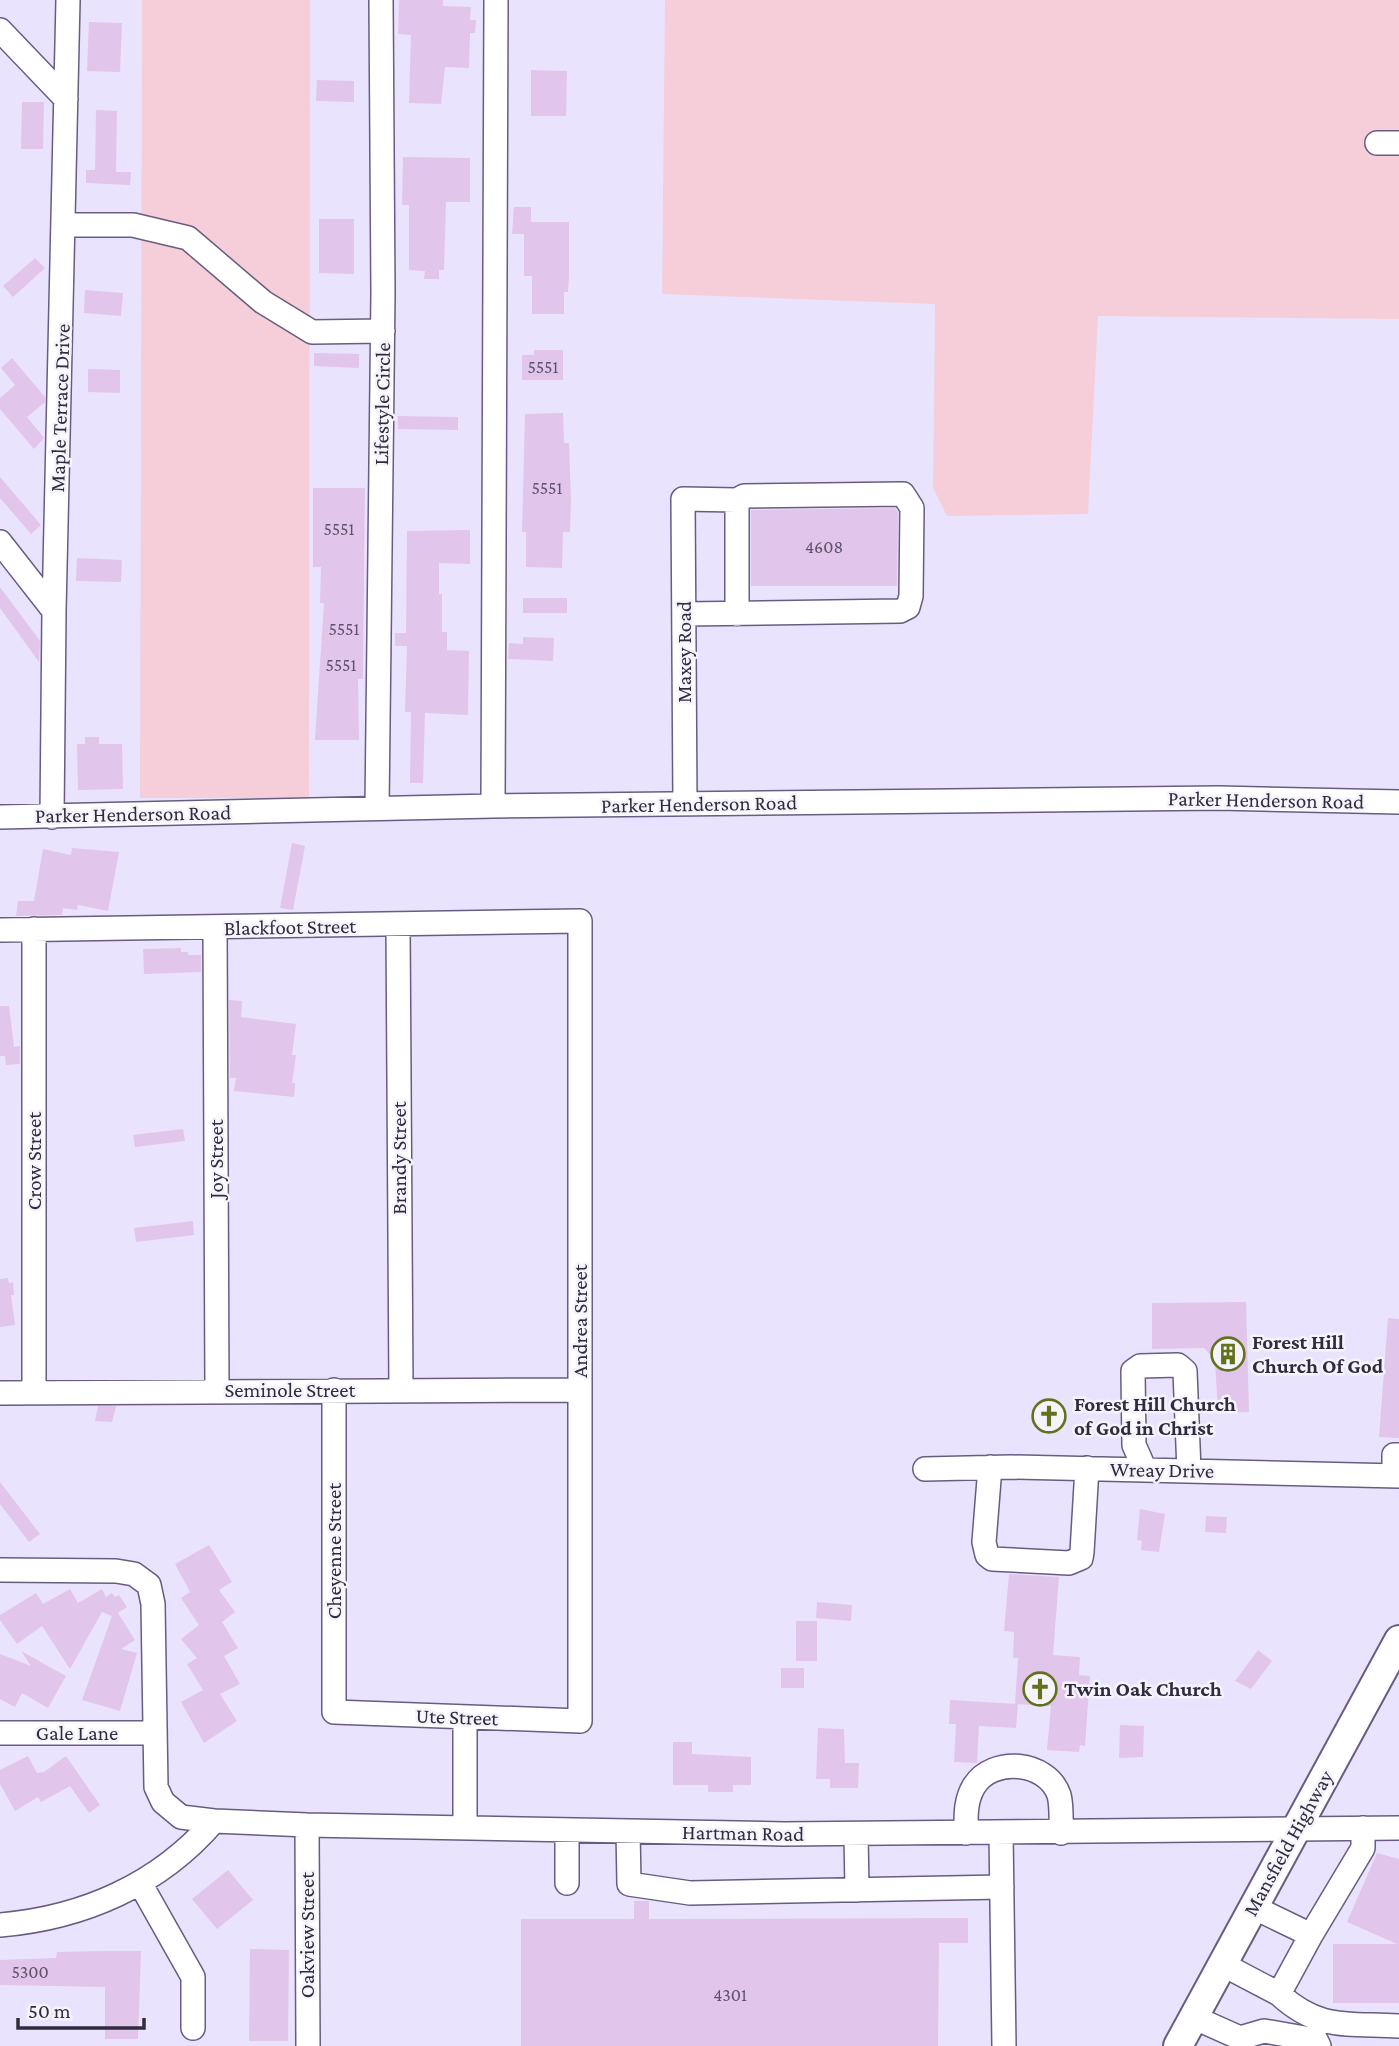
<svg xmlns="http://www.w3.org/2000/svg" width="1399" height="2046" font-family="'Crimson Pro',serif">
	<rect width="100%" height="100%" fill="#eae3fd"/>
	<path fill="#f5ced9" d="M142,0H310L309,798H140Z
		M665,0H1399V319L1098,316L1088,514L947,516L933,488L935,304L662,294Z"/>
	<path fill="#e2c5eb" d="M399,0H443V6L471,7L470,20H476L475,33H470L469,68L445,67L441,104L409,103L411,35L398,34Z
		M89,22L122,23L120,72L87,71Z
		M531,70L567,71L566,116H531Z
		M317,80L354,81V102L316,101Z
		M22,102H44L43,149H21Z
		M96,110L117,111L116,172H131L130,185L86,183V170H95Z
		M403,157L470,158V202H446L444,270H439V279H424L425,271L409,270V205H402Z
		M514,207H531V222H569V276L568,292H564V314H532V276H524V234H512Z
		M319,219H354V274L319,273Z
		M35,258L45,268L13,297L3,286Z
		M85,290L123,293L121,316L84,313Z
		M534,350H563V380H522V355H534Z
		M314,353L359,354V368L314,366Z
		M12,358L45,397V402L27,417L44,438L34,449L0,409V398L15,385L1,368Z
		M88,369L120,370V393L88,392Z
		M563,413L564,443H569L571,500L570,532H563L562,568L526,567V532H522L525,414Z
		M398,416L458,417V430L398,429Z
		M0,477L41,525L31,534L0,498Z
		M313,488H365L363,679H358L359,740H315L324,603H320L321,567H313Z
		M895,508L898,512L897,586H751V510Z
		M470,530V564L439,563V594H442V632H447V650L469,651L468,715L425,713L423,783H410L411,712H405L407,646H395V633H406L407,531Z
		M77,558L122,560L121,582L76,581Z
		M0,587L40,641L39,662L0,608Z
		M523,598H567V613H523Z
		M523,637L554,638L553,661L508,659L509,643L523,644Z
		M85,737H99V744H122L123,789L78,790L77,744H85Z
		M292,843L305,846L293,910L280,908Z
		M72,848L119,852L108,911L78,905L77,910L63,908L62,915L16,916L18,901H34L43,849L71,855Z
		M181,948V952H188V955H201V972L144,974L143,949Z
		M229,1000L242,1001L241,1017L296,1024L292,1055H296L292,1083H295L294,1097L234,1091L236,1078H230Z
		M0,1006H9L14,1047L20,1046V1064L6,1065L5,1056H0Z
		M183,1129L185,1141L135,1147L133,1135Z
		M193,1221L194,1235L136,1242L134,1228Z
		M8,1278L9,1283L13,1282L14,1295H11L15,1325L0,1327V1279Z
		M1246,1302L1249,1412L1218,1413L1215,1360L1204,1348L1152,1349V1303Z
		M1388,1318L1399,1319V1438L1379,1437Z
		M98,1406H116L112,1422L95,1421Z
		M0,1482L40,1534L29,1542L0,1504Z
		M1140,1509L1165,1514L1159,1552L1141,1550L1142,1541L1137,1540Z
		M1206,1516L1227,1517L1226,1533L1205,1532Z
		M209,1545L232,1582L219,1590L235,1612L222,1622L238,1648L224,1656L240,1684L220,1694L237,1721L204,1743L181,1702L203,1690L187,1664L197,1658L181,1639L199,1625L181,1598L190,1592L175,1564Z
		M1009,1574L1059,1577L1053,1655L1080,1657L1079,1675L1090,1676L1085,1746L1080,1745L1079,1752L1047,1750L1051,1706L1015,1704L1018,1658H1013L1014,1632L1004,1631Z
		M70,1589L78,1603L102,1589L106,1597L112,1593L115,1597L119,1595L127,1607L118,1613L135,1640L121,1649L137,1653L120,1711L82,1700L112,1616L102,1612L70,1669L42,1626L17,1644L0,1620V1615L36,1593L43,1604Z
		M817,1602L852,1605L851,1621L816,1618Z
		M796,1621H817V1661H796Z
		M1258,1650L1272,1661L1251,1689L1235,1681Z
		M21,1651L66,1676L48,1708L22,1693L15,1707L0,1699V1654L31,1666Z
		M781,1668H804V1688H781Z
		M950,1700L1018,1704L1016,1728L979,1726L977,1763L954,1762L956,1724H949Z
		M1120,1725L1144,1726L1143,1757L1119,1758Z
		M818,1728L844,1729L845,1763H859L858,1788H830V1779H816Z
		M673,1742H692V1754L751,1757V1785H733V1792H708V1785H673Z
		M28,1756L37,1773L44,1772L66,1756L100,1805L89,1813L70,1786L41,1802L38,1797L15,1811L0,1784V1770Z
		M1377,1853L1399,1859V2003H1333V1944H1397L1347,1922Z
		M228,1870L253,1900L217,1929L192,1899Z
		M634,1901H649V1919L968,1918V1943H939L938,2046H521V1919H634Z
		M250,1949L289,1950L288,2041H249Z
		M105,1951H141L138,2039H105V1987L0,1985V1960L56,1958L57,1952Z"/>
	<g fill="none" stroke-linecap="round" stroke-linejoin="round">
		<defs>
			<path id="minor" d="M0,30L66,99
				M1377,143H1399
				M64,225H133L188,238L263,302L312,332L383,331
				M0,542L54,611
				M684,614L900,611L908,607L911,596L912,508L903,494L744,496L737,500V614
				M685,804L683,499L737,500
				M493,806L496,0
				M377,808L383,293L381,0
				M0,817L493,806L1219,798L1399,802
				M52,817L54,611L68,0
				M398,926L401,1389
				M215,928L217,1391
				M34,929V1393
				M0,930L580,921V1721L334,1712V1390
				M0,1393L580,1390
				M990,1467L984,1542L987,1555L992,1559L1069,1563L1081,1558L1082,1552L1087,1468
				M925,1469L1011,1467L1399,1476
				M1145,1470L1134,1445L1133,1371L1140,1366L1178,1365L1185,1371L1189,1471
				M1394,1476V1455H1399
				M0,1570L116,1571L134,1574L149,1585L153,1604L156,1787L163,1802L181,1817L214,1821L307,1825L784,1834L1399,1828
				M465,1717V1828
				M0,1733H153
				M307,1825L308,2046
				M567,1830V1883
				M628,1831L629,1884L690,1893L1002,1887
				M966,1833C966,1816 965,1801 974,1786C993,1756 1047,1761 1059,1795C1062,1806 1061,1821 1061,1833
				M1001,1833L1004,2046
				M856,1834L857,1890
				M140,1883L193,1977V2028
				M1253,1907L1311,1935L1363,1848V1828
				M0,1925C83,1918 159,1885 214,1821
				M1222,1964L1279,1994L1311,1935
				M1279,1994C1319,2031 1348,2023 1399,2026
				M1193,2017L1240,2038L1264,2031L1316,2040L1319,2046"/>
			<path id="major" d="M1178,2046L1399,1640"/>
		</defs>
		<use href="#minor" stroke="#685c81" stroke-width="26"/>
		<use href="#major" stroke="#685c81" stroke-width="32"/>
		<use href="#minor" stroke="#fff" stroke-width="23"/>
		<use href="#major" stroke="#fff" stroke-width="28"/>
	</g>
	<defs>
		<symbol id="building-ring" viewBox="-11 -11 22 22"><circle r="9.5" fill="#f5f3fc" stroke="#63711c" stroke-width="1.5"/><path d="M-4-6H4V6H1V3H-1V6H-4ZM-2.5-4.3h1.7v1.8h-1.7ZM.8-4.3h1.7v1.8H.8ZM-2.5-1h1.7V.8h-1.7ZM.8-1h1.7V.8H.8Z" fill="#63711c"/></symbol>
		<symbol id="church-ring" viewBox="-11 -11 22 22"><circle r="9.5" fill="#f5f3fc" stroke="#63711c" stroke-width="1.5"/><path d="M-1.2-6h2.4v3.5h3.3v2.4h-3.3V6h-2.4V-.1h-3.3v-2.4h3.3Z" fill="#63711c"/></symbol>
	</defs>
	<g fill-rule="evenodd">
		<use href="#building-ring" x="1209" y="1335" width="38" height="38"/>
		<use href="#church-ring" x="1030" y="1397" width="38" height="38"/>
		<use href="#church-ring" x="1021" y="1670" width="38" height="38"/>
	</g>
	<g text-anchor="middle" stroke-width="5" stroke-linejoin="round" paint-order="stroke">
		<g font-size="18" fill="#5d5268">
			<text x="543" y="373">5551</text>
			<text x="547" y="494">5551</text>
			<text x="339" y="535">5551</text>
			<text x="824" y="553">4608</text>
			<text x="344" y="635">5551</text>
			<text x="341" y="671">5551</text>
			<text x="30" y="1978">5300</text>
			<text x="730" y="2001">4301</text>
		</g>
		<g font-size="21" fill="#312c3c" stroke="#f5f3fc">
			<text transform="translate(382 404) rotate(-89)" y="7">Lifestyle Circle</text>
			<text transform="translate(60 408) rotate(-88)" y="7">Maple Terrace Drive</text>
			<text transform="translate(684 652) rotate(-90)" y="7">Maxey Road</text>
			<text transform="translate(1266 800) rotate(1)" y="7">Parker Henderson Road</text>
			<text transform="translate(699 804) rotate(-1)" y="7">Parker Henderson Road</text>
			<text transform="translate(133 814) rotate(-1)" y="7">Parker Henderson Road</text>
			<text transform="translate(290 927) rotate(-1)" y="7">Blackfoot Street</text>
			<text transform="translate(399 1158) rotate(-90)" y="7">Brandy Street</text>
			<text transform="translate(216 1159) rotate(-90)" y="7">Joy Street</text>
			<text transform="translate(34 1161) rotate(-90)" y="7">Crow Street</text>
			<text transform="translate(580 1321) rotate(-90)" y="7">Andrea Street</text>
			<text x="290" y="1397">Seminole Street</text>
			<text transform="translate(1162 1470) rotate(1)" y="7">Wreay Drive</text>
			<text transform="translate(334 1551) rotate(-90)" y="7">Cheyenne Street</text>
			<text transform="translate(457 1717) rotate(2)" y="7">Ute Street</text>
			<text x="77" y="1740">Gale Lane</text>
			<text transform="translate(743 1833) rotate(1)" y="7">Hartman Road</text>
			<text transform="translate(1288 1843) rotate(-61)" y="7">Mansfield Highway</text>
			<text transform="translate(307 1935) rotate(-90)" y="7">Oakview Street</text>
		</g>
		<g font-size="21" font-weight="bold" fill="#312c3c" stroke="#f5f3fc" text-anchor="start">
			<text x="1252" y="1349">Forest Hill<tspan x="1252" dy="24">Church Of God</tspan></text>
			<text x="1074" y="1411">Forest Hill Church<tspan x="1074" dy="24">of God in Christ</tspan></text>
			<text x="1064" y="1696">Twin Oak Church</text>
		</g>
	</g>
	<path d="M18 2018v10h126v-10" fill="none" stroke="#312c3c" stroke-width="3.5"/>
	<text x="28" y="2018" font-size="21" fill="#312c3c" stroke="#f5f3fc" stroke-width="5" paint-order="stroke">50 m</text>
</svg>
